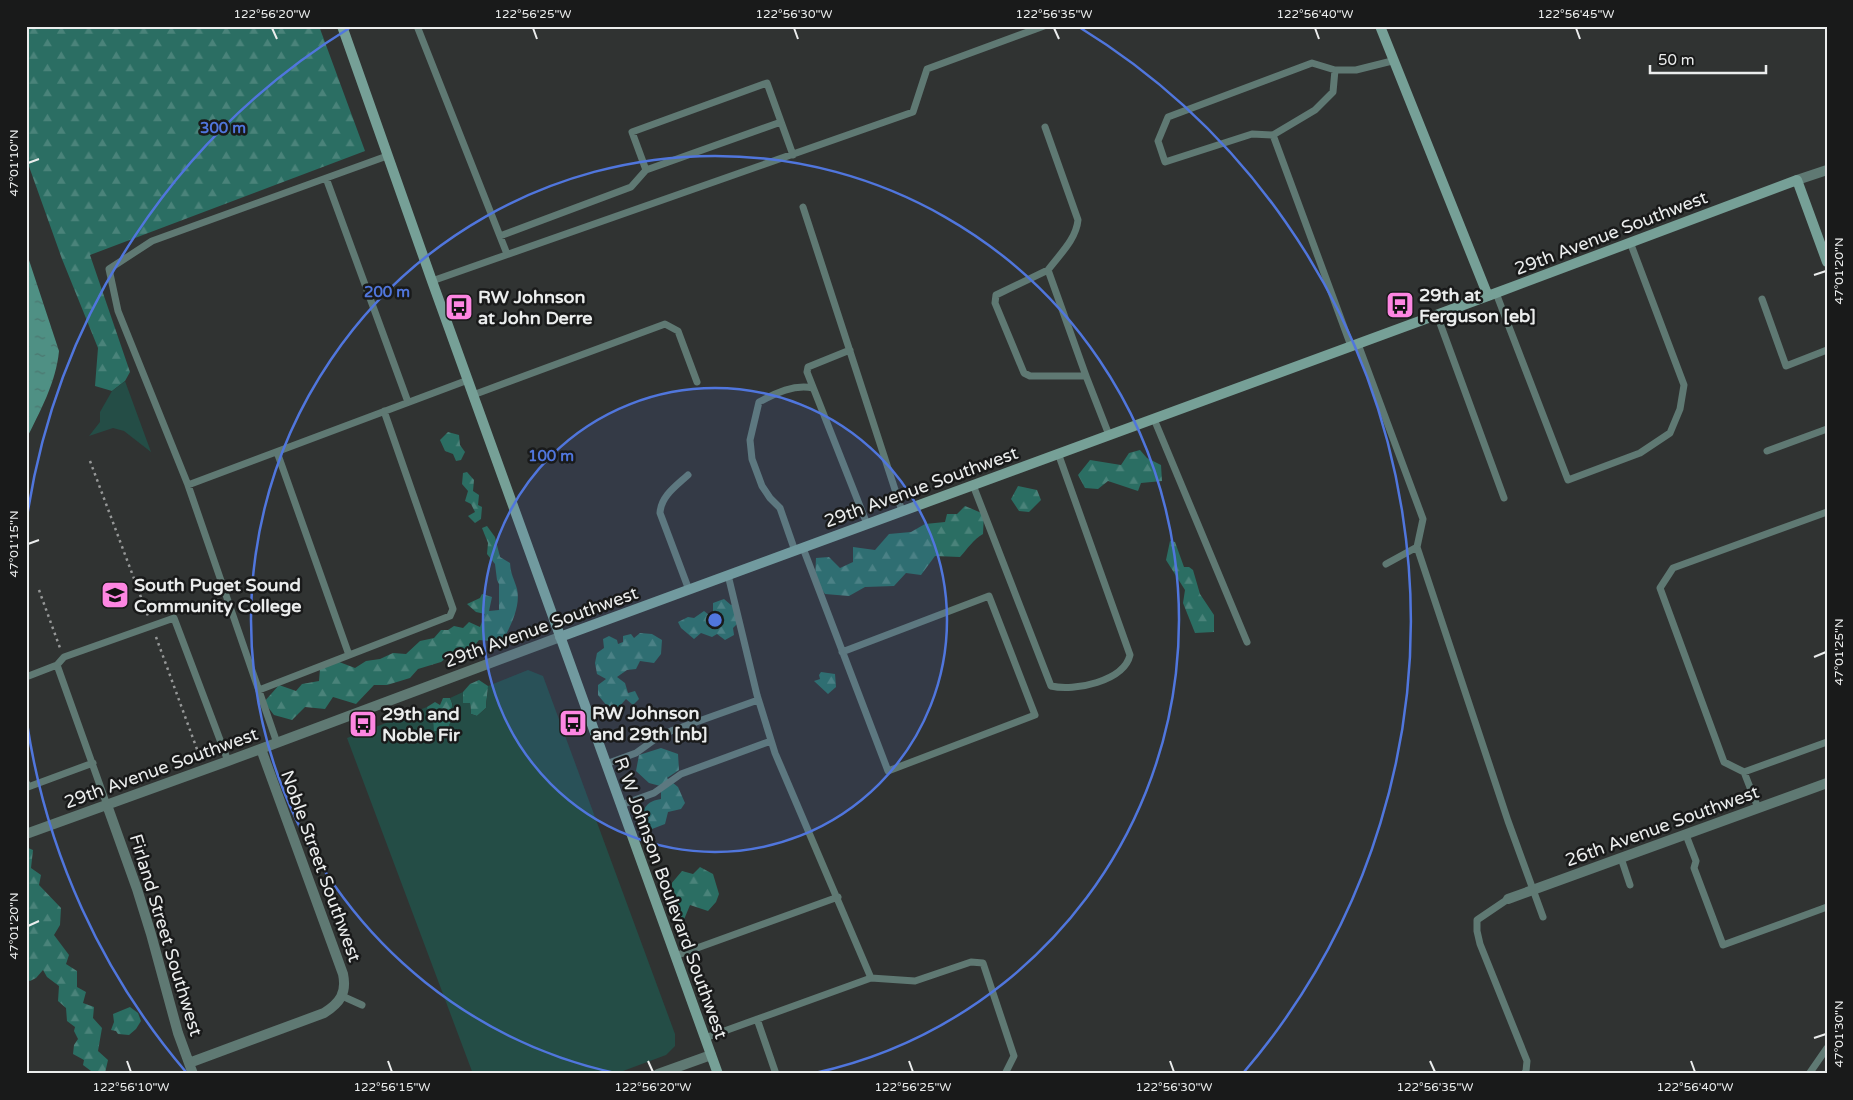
<svg xmlns="http://www.w3.org/2000/svg" width="1853" height="1100" font-family="'Varela Round',sans-serif">
	<defs>
		<pattern id="forest-firs" width="22" height="20" patternUnits="userSpaceOnUse" patternTransform="scale(1.25)"><rect width="22" height="20" fill="#2b6e63"/><path d="M5 1l3.5 6h-7zM16 11l3.5 6h-7z" fill="#4a837a"/></pattern>
		<pattern id="water-ripples" width="26" height="14" patternUnits="userSpaceOnUse" patternTransform="scale(1.25)"><rect width="26" height="14" fill="#4f9084"/><path d="M2 4q2-2 4 0t4 0M15 11q2-2 4 0t4 0" fill="none" stroke="#4c766f"/></pattern>
	</defs>
	<rect width="100%" height="100%" fill="#303332"/>
	<path fill="url(#forest-firs)" d="M26,26H319L365,151L90,255L130,372L125,381L112,391L95,386L98,348L62,259L26,158Z
		M448,432L459,435L460,445L465,452L461,460L456,461L453,454L445,451L440,440Z
		M1140,450L1147,458L1161,465L1162,481L1141,483L1138,491L1108,481L1098,489L1085,488L1078,475L1090,460L1121,465L1129,453Z
		M467,472L474,480L473,491L479,495L478,505L482,507L481,519L475,523L468,516L475,512L471,504L465,501L468,491L462,484L463,473Z
		M1018,486L1037,490L1041,500L1029,512L1019,511L1011,499Z
		M965,506L984,514L983,534C973,540 968,548 960,557L935,556L921,575L906,573L894,586L865,587L849,596L825,594L815,580L816,558L829,557L840,568L853,562V547L875,550L889,534L911,532L925,524L945,522L947,514H957Z
		M487,526L495,537L500,557L510,563C511,576 514,578 517,589C521,607 510,627 502,642L479,640L471,650L455,651L441,662L418,669L410,678L387,685H374L356,704L333,697L325,709L305,707L292,720L274,715L264,702L279,685L296,691L302,684L319,681L320,669L334,660L355,668L366,661L380,659L393,653L406,654L420,641L434,638L441,630H448L454,626L463,628L469,622L480,627L485,614L476,612L467,604L480,598L482,594L492,597L489,611L499,610V584L497,580L495,564L487,554L488,543L482,528Z
		M1170,541L1175,542L1184,567H1189L1193,570L1200,594L1214,615V632L1195,633L1183,603L1185,590L1166,560Z
		M724,599L731,605L734,604L738,623L733,628L734,635L725,640L717,634L712,637L701,633L694,639L681,628L678,622L688,617L694,618L704,611L713,618V603Z
		M640,633L652,634L662,640L661,654L654,663L640,661L636,669L627,670L617,677L625,683L628,693L635,691L639,699L633,705L626,699L619,707L607,706L598,695V685L606,679L597,674L595,663L597,653L604,648L603,639L609,636L617,640L618,644L623,642V636L631,634L634,638Z
		M821,672L835,674L836,687L828,694L814,681L820,679L819,675Z
		M479,680L488,686C488,694 486,700 486,708L477,716L471,714L470,703H463V692L470,684Z
		M443,698H450C456,711 452,720 446,732L433,731V719L428,718L427,707L435,702L440,705Z
		M661,748L678,754L679,770L667,778L678,787L685,803L681,809L668,812L665,824L652,829L639,818C646,806 647,801 661,799V790L664,787L649,783L636,771L639,755Z
		M26,847L33,850L31,868L41,875L39,885L61,908L60,925L54,935L69,955L66,964L77,971V987L86,992L83,1003L94,1007L93,1018L102,1028L98,1051L108,1060L105,1073L107,1074H91V1071L83,1065L84,1060L73,1054L74,1045L78,1039L74,1031L75,1027L67,1021L66,1008L58,1001L59,986L47,977L43,970L36,978L30,981L26,979Z
		M700,867L713,874L719,894L716,902L708,911L690,905L683,922L671,917L669,901L675,894L671,884L682,871L693,874Z
		M130,1007L138,1013L141,1021L136,1029L129,1035L118,1034L116,1031L111,1030L114,1022L113,1014Z"/>
	<path fill="#244d46" d="M125,381L151,452L124,431L113,428L89,436L100,422V412L112,391Z
		M528,670L543,676L675,1034V1046L666,1055L615,1074H473L347,738L427,707L428,718L433,719L434,731L446,732L452,719L448,714L453,705L450,698L463,692V703H470L471,714L477,716L486,708C486,700 488,694 488,686Z"/>
	<path fill="url(#water-ripples)" d="M26,251L59,351C56,383 40,411 26,440Z"/>
	<g fill="none" stroke-linecap="round" stroke-linejoin="round">
		<path stroke="#969898" stroke-width="2.5" stroke-dasharray="2.5 4" stroke-linecap="butt" d="M90,461L148,616
			M39,590L60,648
			M156,637L198,752"/>
		<path stroke="#5f7973" stroke-width="7" d="M417,26L507,254
			M1045,127L1078,220C1076,240 1059,255 1048,270L1086,376L1109,435
			M1273,135L1315,110L1333,92L1335,70
			M646,170L781,122
			M326,178L408,402
			M803,207L902,511
			M500,236L631,187L646,170L632,132L767,83L793,155
			M1048,270L996,295L995,303L1024,373L1030,376H1086
			M432,281L913,112L927,69L1044,26
			M1496,293L1568,480L1640,453L1670,433L1680,409L1684,385L1630,242
			M1762,299L1786,366L1827,350
			M1437,315L1504,498
			M1358,344L1423,519L1417,547L1386,564
			M1351,346L1273,135L1252,134L1165,162L1158,141L1168,117L1312,63L1335,70H1356L1392,61
			M850,350L808,367L807,372L867,524
			M473,395L665,324L678,331L697,382
			M1154,419L1247,642
			M1767,451L1827,429
			M277,452L349,655
			M688,475C676,486 661,496 660,513L689,590
			M188,485L468,380
			M973,485L1051,686C1074,692 1124,681 1130,655L1058,453
			M1417,547L1508,821L1543,917
			M803,548L888,771L1035,715L989,596L842,652
			M795,551L780,508L770,498L762,486L752,459L750,440L759,402C776,393 794,384 813,388
			M728,575L757,695L775,753L871,978
			M26,677L57,665
			M259,690L450,616L453,609L384,411
			M277,743L188,485L118,311L109,269L152,241L387,156
			M606,764L636,753L654,740L671,731L758,700
			M1744,772L1724,762L1660,588L1673,568L1827,512
			M26,782L28,787L93,763
			M107,805L57,665L64,657L174,618L228,761
			M621,805L654,793L681,774L771,741
			M1758,808L1744,772L1827,742
			M1686,835L1696,861L1694,868L1723,945L1827,907
			M1621,858L1630,885
			M1508,899L1477,920V931L1480,944L1527,1061L1526,1071L1524,1074
			M675,956L838,897
			M342,996L362,1005
			M757,1019L776,1074
			M705,1038L871,978L915,981L971,962L983,963L1014,1056L1005,1074
			M1809,1074L1827,1048"/>
		<path stroke="#5f7973" stroke-width="10" d="M1797,180L1827,170
			M107,805L137,889L151,934L178,1033L193,1074
			M26,834L228,761L560,637
			M1508,899L1827,783
			M189,1063L324,1013C340,1003 347,993 343,974L261,749
			M658,1074L711,1055"/>
		<path stroke="#76a097" stroke-width="10" d="M342,26L432,281L718,1074
			M1380,26L1488,296
			M560,637L1496,293L1797,180L1827,262"/>
	</g>
	<path fill="none" stroke="#ebeded" stroke-width="2" d="M272,28L277,39M533,28L537,39M794,28L798,39M1054,28L1059,39M1315,28L1319,39M1576,28L1580,39M28,163L39,159M1814,275L1826,271M28,544L39,540M1814,657L1826,652M28,926L39,921M1814,1038L1826,1034M127,1061L131,1072M388,1061L392,1072M648,1061L653,1072M909,1061L913,1072M1170,1061L1174,1072M1430,1061L1435,1072M1691,1061L1695,1072"/>
	<circle cx="715" cy="620" r="232" fill="#5076dd" fill-opacity=".12"/>
	<g fill="none" stroke="#5076dd" stroke-width="2.5">
		<circle cx="715" cy="620" r="232"/>
		<path d="M615 1073A464 464 0 1 1 815 1073"/>
		<path d="M186 1072A696 696 0 0 1 27 723M27 517A696 696 0 0 1 351 27M1079 27A696 696 0 0 1 1244 1072"/>
	</g>
	<defs>
		<symbol id="bus-square" viewBox="-11 -11 22 22"><rect x="-9" y="-9" width="18" height="18" rx="4" fill="#fd86e2" stroke="#191a1a"/><path d="M-5-6H5V4H4V6H2V4H-2V6H-4V4H-5ZM-3.5-4V0h7V-4ZM-3.5 1.2v1.5H-2V1.2ZM2 1.2v1.5H3.5V1.2Z" fill="#111"/></symbol>
		<symbol id="university-square" viewBox="-11 -11 22 22"><rect x="-9" y="-9" width="18" height="18" rx="4" fill="#fd86e2" stroke="#191a1a"/><path d="M0-5L7-2L0 1L-7-2ZM-4 1L0 2.5L4 1V4Q0 6-4 4Z" fill="#111"/></symbol>
	</defs>
	<g fill-rule="evenodd">
		<use href="#bus-square" x="1384" y="289" width="32" height="32"/>
		<use href="#bus-square" x="443" y="291" width="32" height="32"/>
		<use href="#university-square" x="99" y="579" width="32" height="32"/>
		<use href="#bus-square" x="557" y="707" width="32" height="32"/>
		<use href="#bus-square" x="347" y="708" width="32" height="32"/>
	</g>
	<g text-anchor="middle" stroke-width="5" stroke-linejoin="round" paint-order="stroke">
		<g font-size="18" fill="#ebeded" stroke="#191a1a">
			<text transform="translate(1611 233) rotate(-21)" y="6">29th Avenue Southwest</text>
			<text transform="translate(921 487) rotate(-20)" y="6">29th Avenue Southwest</text>
			<text transform="translate(541 627) rotate(-20)" y="6">29th Avenue Southwest</text>
			<text transform="translate(161 768) rotate(-20)" y="6">29th Avenue Southwest</text>
			<text transform="translate(1662 826) rotate(-20)" y="6">26th Avenue Southwest</text>
			<text transform="translate(321 866) rotate(70)" y="6">Noble Street Southwest</text>
			<text transform="translate(671 898) rotate(70)" y="6">R W Johnson Boulevard Southwest</text>
			<text transform="translate(166 935) rotate(73)" y="6">Firland Street Southwest</text>
		</g>
		<g font-size="18" font-weight="bold" fill="#ebeded" stroke="#191a1a" text-anchor="start">
			<text x="1419" y="301">29th at<tspan x="1419" dy="21">Ferguson [eb]</tspan></text>
			<text x="478" y="303">RW Johnson<tspan x="478" dy="21">at John Derre</tspan></text>
			<text x="134" y="591">South Puget Sound<tspan x="134" dy="21">Community College</tspan></text>
			<text x="592" y="719">RW Johnson<tspan x="592" dy="21">and 29th [nb]</tspan></text>
			<text x="382" y="720">29th and<tspan x="382" dy="21">Noble Fir</tspan></text>
		</g>
	</g>
	<circle cx="715" cy="620" r="8" fill="#5076dd" stroke="#191a1a" stroke-width="2.5"/>
	<g font-size="15" text-anchor="middle" font-weight="bold" fill="#5076dd" stroke="#191a1a" stroke-width="5" stroke-linejoin="round" paint-order="stroke">
		<text x="223" y="133">300 m</text>
		<text x="387" y="297">200 m</text>
		<text x="551" y="461">100 m</text>
	</g>
	<rect width="1853" height="1100" fill="none" stroke="#191a1a" stroke-width="55"/>
	<path d="M1650 65v8h116v-8" fill="none" stroke="#ebeded" stroke-width="2.5"/>
	<text x="1658" y="65" font-size="15" fill="#ebeded" stroke="#191a1a" stroke-width="4" paint-order="stroke">50 m</text>
	<rect x="28" y="28" width="1798" height="1044" fill="none" stroke="#ebeded" stroke-width="2"/>
	<g font-size="12" text-anchor="middle" fill="#ebeded">
		<text x="272" y="18">122°56'20"W</text>
		<text x="533" y="18">122°56'25"W</text>
		<text x="794" y="18">122°56'30"W</text>
		<text x="1054" y="18">122°56'35"W</text>
		<text x="1315" y="18">122°56'40"W</text>
		<text x="1576" y="18">122°56'45"W</text>
		<text transform="translate(14 163) rotate(-90)" y="4">47°01'10"N</text>
		<text transform="translate(1839 271) rotate(-90)" y="4">47°01'20"N</text>
		<text transform="translate(14 544) rotate(-90)" y="4">47°01'15"N</text>
		<text transform="translate(1839 652) rotate(-90)" y="4">47°01'25"N</text>
		<text transform="translate(14 926) rotate(-90)" y="4">47°01'20"N</text>
		<text transform="translate(1839 1034) rotate(-90)" y="4">47°01'30"N</text>
		<text x="131" y="1091">122°56'10"W</text>
		<text x="392" y="1091">122°56'15"W</text>
		<text x="653" y="1091">122°56'20"W</text>
		<text x="913" y="1091">122°56'25"W</text>
		<text x="1174" y="1091">122°56'30"W</text>
		<text x="1435" y="1091">122°56'35"W</text>
		<text x="1695" y="1091">122°56'40"W</text>
	</g>
</svg>
